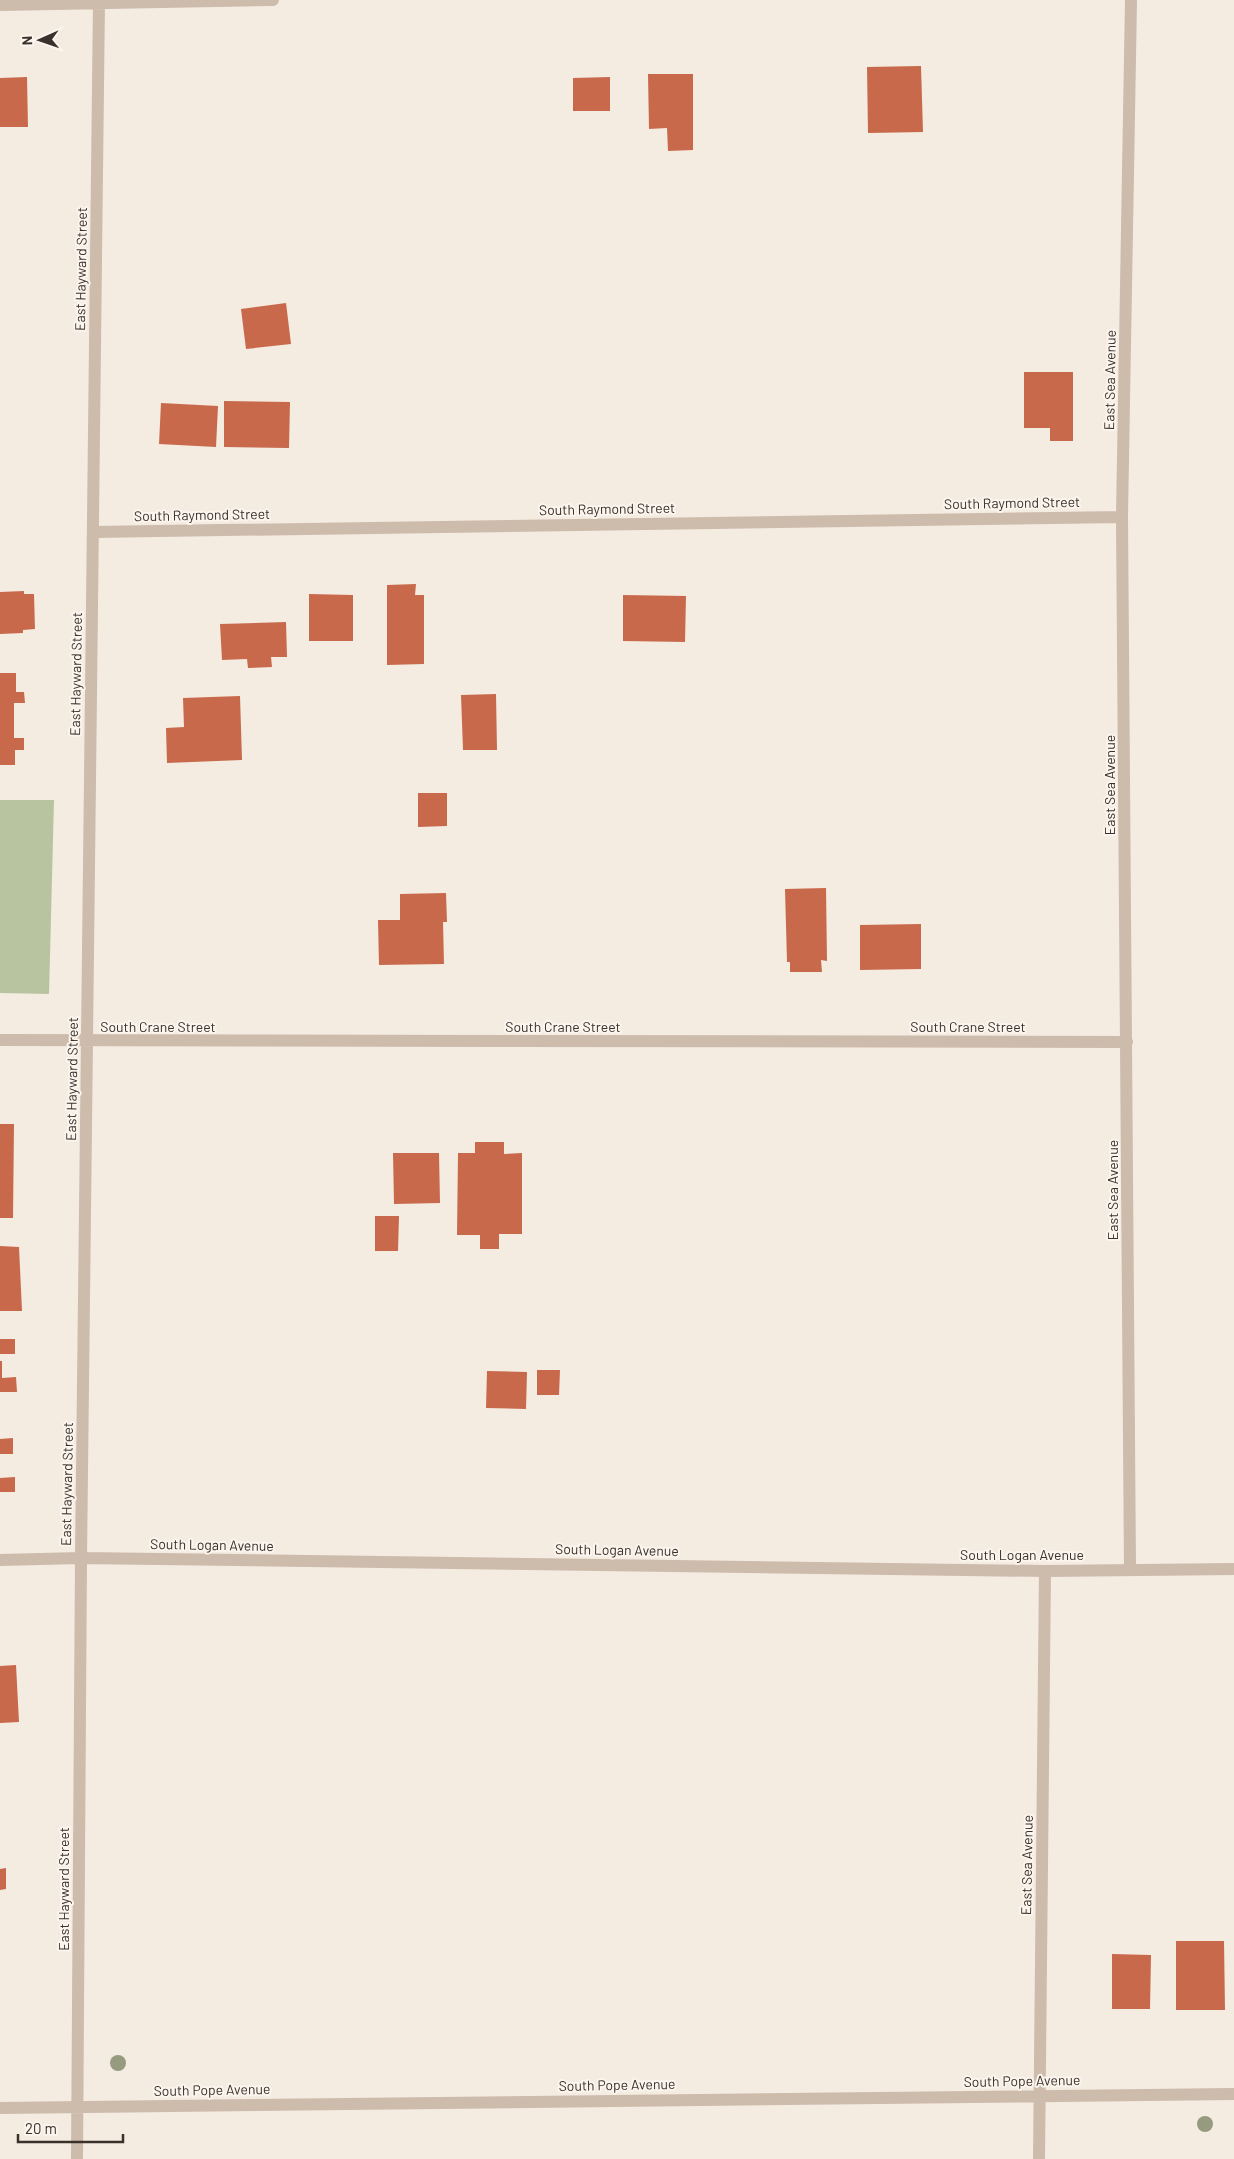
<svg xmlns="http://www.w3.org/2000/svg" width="1234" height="2159" font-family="Barlow,sans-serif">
	<rect width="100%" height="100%" fill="#f4ebe1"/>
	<path fill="#b8c4a0" d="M0,800H54L49,994L0,993Z"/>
	<path fill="#c8694b" d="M921,66L923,132L868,133L867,67Z
		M648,74H693V150L668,151L667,128L649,129Z
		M27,77L28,127H0V78Z
		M610,77V111H573V78Z
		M286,303L291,344L246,349L241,309Z
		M1024,372H1073V441H1050V428H1024Z
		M224,401L290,402L289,448L224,447Z
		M161,403L218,406L216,447L159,444Z
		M416,584L415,595H424V664L387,665V585Z
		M24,591V594H34L35,629L23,630V633L0,634V592Z
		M309,594L353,595V641H309Z
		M623,595L686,596L685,642L623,641Z
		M286,622L287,657H271L272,667L248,668L247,659L222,660L220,624Z
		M0,673H16V692H24L25,703H14V738H24V750H15V765H0Z
		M496,694L497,750H463L461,695Z
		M240,696L242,760L167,763L166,728L184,727L183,698Z
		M418,793H447V826L418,827Z
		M826,888L827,961L821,960L822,972H790V962H787L785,889Z
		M446,893L447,922H443L444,964L379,965L378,920H400V894Z
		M921,924V969L860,970V925Z
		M0,1124H14L13,1218H0Z
		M475,1142H504V1154L522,1153V1234H499V1249H480V1235H457L458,1153H475Z
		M393,1153H439L440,1203L394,1204Z
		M375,1216H399L398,1251H375Z
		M0,1246L19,1247L22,1311H0Z
		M0,1339H15V1354H0Z
		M0,1361H2V1378L16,1377L17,1392H0Z
		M537,1370H560L559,1395H537Z
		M487,1371L527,1372L526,1409L486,1408Z
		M13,1438V1454H0V1439Z
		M15,1477V1492H0V1478Z
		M16,1665L19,1722L0,1723V1666Z
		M6,1868V1889L0,1890V1869Z
		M1176,1941H1224L1225,2010H1176Z
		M1112,1954L1151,1955L1150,2009H1112Z"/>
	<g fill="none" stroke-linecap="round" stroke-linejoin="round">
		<path stroke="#cdbbac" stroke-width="12" d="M0,5L273,0
			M93,532L1122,517
			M0,1040L1127,1042
			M0,1560L81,1558L1045,1571L1234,1569
			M1130,1570L1122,517L1131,0
			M0,2108L1234,2094
			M77,2159L81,1558L99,0
			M1039,2159L1045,1571"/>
	</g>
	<g fill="#969b7f">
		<circle cx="118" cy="2063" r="8"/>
		<circle cx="1205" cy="2124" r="8"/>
	</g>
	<g text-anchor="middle" stroke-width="4" stroke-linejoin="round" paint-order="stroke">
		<g font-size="14" fill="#3b302b" stroke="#fbf5ee">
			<text transform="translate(81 269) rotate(-89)" y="5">East Hayward Street</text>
			<text transform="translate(1110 380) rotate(-89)" y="5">East Sea Avenue</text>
			<text transform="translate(1012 503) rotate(-1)" y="5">South Raymond Street</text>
			<text transform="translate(607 509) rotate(-1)" y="5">South Raymond Street</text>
			<text transform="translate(202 515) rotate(-1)" y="5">South Raymond Street</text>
			<text transform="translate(76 674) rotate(-89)" y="5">East Hayward Street</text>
			<text transform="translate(1110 785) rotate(-90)" y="5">East Sea Avenue</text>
			<text x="158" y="1032">South Crane Street</text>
			<text x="563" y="1032">South Crane Street</text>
			<text x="968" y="1032">South Crane Street</text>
			<text transform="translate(72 1079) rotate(-89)" y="5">East Hayward Street</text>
			<text transform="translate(1113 1190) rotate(-90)" y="5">East Sea Avenue</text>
			<text transform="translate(67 1484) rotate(-89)" y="5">East Hayward Street</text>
			<text transform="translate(212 1545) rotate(1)" y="5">South Logan Avenue</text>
			<text transform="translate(617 1550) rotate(1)" y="5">South Logan Avenue</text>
			<text x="1022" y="1560">South Logan Avenue</text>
			<text transform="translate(1027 1865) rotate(-89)" y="5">East Sea Avenue</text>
			<text transform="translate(64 1889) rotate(-90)" y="5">East Hayward Street</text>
			<text transform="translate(1022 2081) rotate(-1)" y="5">South Pope Avenue</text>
			<text transform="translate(617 2085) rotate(-1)" y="5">South Pope Avenue</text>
			<text transform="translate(212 2090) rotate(-1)" y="5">South Pope Avenue</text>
		</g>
	</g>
	<g transform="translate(40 40) rotate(268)" stroke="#fbf5ee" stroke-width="4" paint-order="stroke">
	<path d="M0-4L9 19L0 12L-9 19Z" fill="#3b302b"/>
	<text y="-8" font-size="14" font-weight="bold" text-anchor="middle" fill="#3b302b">N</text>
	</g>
	<path d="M18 2134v8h105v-8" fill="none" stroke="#3b302b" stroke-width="2.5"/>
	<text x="25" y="2134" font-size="15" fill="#3b302b" stroke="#fbf5ee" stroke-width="4" paint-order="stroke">20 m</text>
</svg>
